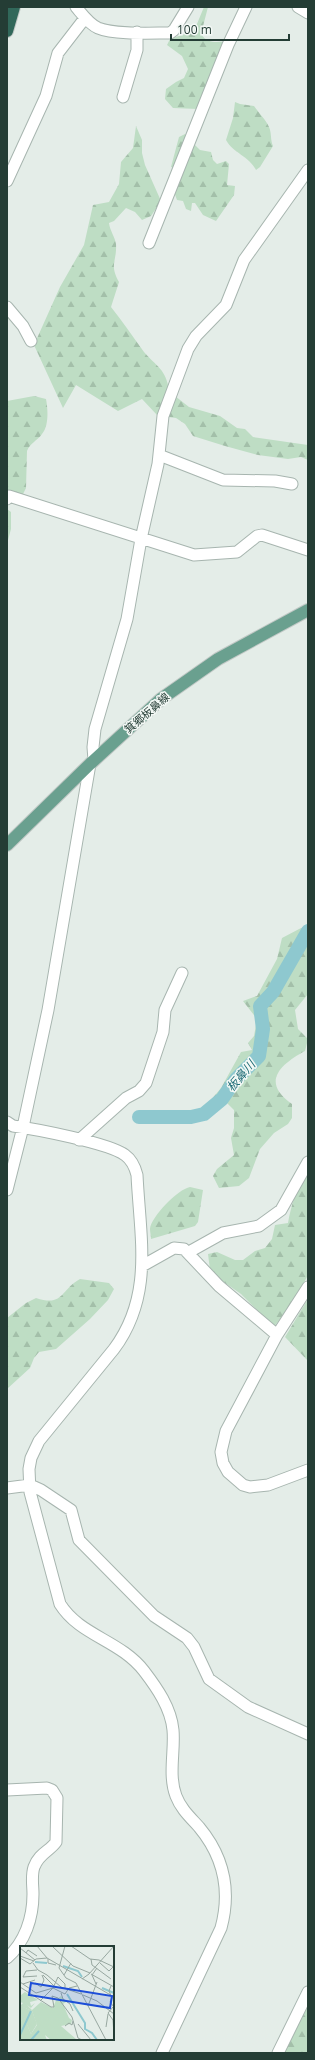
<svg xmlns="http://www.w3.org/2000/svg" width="315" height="2060" font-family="'Open Sans','Noto Sans JP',sans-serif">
	<defs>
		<pattern id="forest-firs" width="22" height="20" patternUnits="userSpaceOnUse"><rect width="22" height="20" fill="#beddc4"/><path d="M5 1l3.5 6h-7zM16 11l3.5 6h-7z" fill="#a3bfa9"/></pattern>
	</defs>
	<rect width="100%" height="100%" fill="#e4ede8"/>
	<path fill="url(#forest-firs)" d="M204,7H208L201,34C208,45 217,41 227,42L198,109L173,108L165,99L166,89L176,82L184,78L188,69L182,56L167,45L170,39L194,31Z
		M235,102L240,104L254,106C258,112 266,120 269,127C272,134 270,139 273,146L260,167L256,170C249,156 233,153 226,140L233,118Z
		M136,126L142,140V153L145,165L161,201L151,216L142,220L135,212L126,208L114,221L109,223C110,231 115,237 116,244C117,262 109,264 119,282L111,307C123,322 133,337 144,352C156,366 166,369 169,390L157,415L142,399L118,411L76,385L63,408L34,345L60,287L84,245L93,205L109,202L119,184L121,162L133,148Z
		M185,134L186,136L174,168L171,167L179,137Z
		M194,144L200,150L211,152L213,160L217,164L226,161L229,164L227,185L235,186L234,195L216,221L203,215L195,203H192L191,211L186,209L183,201L177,200L173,189Z
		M34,396L46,399C48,409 49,426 42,434C37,441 30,443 27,451L26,488L22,496L7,491V401Z
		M175,396L189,407L220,416L237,428L245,429L253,437L308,445V460L301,457L288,459L258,455L225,446L193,436L185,424L176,418L168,417Z
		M7,509L11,512V529L7,544Z
		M301,928L308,929V994L295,1010L298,1029L308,1039L305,1051C281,1064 260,1082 292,1104V1118L288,1124L274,1133L260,1149L249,1178L239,1186L219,1188L213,1176L217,1169L234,1155L231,1138L234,1128V1110L225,1101L208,1116L186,1113L201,1109L211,1100L221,1088L241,1052L252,1050L248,1043L254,1036L257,1019L243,1001L257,996L277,959L282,938Z
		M308,1175V1275L297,1296L274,1327L241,1294L215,1276L210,1270L208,1254L217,1252L235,1260H243L255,1251L265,1248L272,1239L275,1225L288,1223C291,1206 296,1188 308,1175Z
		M190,1187L203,1190L198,1222L195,1226L151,1239C151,1236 150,1232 150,1229C151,1217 178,1189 190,1187Z
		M80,1279L109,1283L114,1289L108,1300L90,1319L56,1349L39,1352L34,1358L30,1368L7,1389V1318L26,1303L36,1298C64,1307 60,1290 80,1279Z
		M308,1299V1361L285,1337Z
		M308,2003V2053H283Z"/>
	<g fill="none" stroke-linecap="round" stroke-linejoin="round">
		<path stroke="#8ec8cf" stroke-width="14" d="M139,1117H191L204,1114L222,1099L236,1079L259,1056L263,1029L260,1006L273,992L308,931"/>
		<defs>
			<path id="minor" d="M76,7C82,14 89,24 98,28C115,35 151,33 170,33L174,30L188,7
				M298,7L308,13
				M123,97L137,50V32
				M7,181L46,96L58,53L85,18
				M149,243L228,45L246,7
				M7,307L23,326L31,341
				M159,455L223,480L275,481L292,484
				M7,499L9,496L194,555L237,552L257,536L262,535L308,550
				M94,760L93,747L95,729L127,619L141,539L158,464L163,416L188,349L196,336L226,305L244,260L308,170
				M7,1122L13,1126C35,1129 109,1143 125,1155C132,1160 135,1167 137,1175C140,1238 154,1295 114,1349L39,1441L31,1458L29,1469L30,1492L60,1604C80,1636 120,1640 144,1671C157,1688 171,1708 173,1730C175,1751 168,1775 176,1796C181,1809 190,1817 199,1827C224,1857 231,1891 221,1928L162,2053
				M79,1140L126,1098L139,1091L146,1083L163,1032L165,1010L182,973
				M7,1190L23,1127L48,1010L90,764
				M189,1252L223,1233L259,1226L281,1210L308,1162
				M142,1266L174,1248L184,1249L219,1286L277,1335
				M308,1287L277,1335L226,1431L221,1452L223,1463L228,1472L243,1485L250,1487L268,1485L308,1470
				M7,1488L30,1485L41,1490L71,1510L79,1540L154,1616L187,1638L194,1647L209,1679L248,1707L308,1734
				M7,1790L47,1788L52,1790L57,1798L56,1842C50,1851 39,1853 34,1867C31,1876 33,1885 33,1894C33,1918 25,1942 7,1958
				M278,2053L308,1992"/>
			<path id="major" d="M7,845L90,764L161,699L218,659L308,610"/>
			<path id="highway" d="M7,31L14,7"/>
		</defs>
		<use href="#minor" stroke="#a7b5af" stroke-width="13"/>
		<use href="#major" stroke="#c2c9c6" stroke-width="14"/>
		<use href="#highway" stroke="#c2c9c6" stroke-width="14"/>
		<use href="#minor" stroke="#fff" stroke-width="11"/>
		<use href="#major" stroke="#6aa08f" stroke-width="12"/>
		<use href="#highway" stroke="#31685a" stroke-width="12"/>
	</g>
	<g text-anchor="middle" stroke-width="3" stroke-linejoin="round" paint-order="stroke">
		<g font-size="11" fill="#243d35" stroke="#f4f9f6">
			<text transform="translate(147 713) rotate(-41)" y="4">箕郷板鼻線</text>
		</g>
		<g font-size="12" font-style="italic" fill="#206d77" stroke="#f4f9f6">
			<text transform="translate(241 1076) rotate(-49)" y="4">板鼻川</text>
		</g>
	</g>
	<g transform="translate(20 1946)">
		<rect width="94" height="94" fill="#e4ede8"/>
		<path d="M1,60L12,65L17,78L11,88L4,72L0,76Z" fill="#beddc4"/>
		<path d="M5,46L18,54L10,56L11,60L15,57L11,62L7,59L12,64L21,56L33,62L36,54L41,50L46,56L43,58L49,72L52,74L51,78L41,80L56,93L31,94L25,89L27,94H0V76L4,71L11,88L17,79L12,65L0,60L3,57L0,56L1,49Z" fill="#beddc4"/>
		<path fill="none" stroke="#8ec8cf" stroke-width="2" d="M15,16L27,17M43,20L58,25L62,31M82,42L94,47M47,48L65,77V83L72,87L77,94M0,89L11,65M11,94L19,85"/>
		<path fill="none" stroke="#97a7a0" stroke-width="1" d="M17,0L27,12L94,51M32,0L53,20L70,27M45,0L39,22L46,32L56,37L86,94M51,0L70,13L79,14L94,21M0,2L15,14M6,7L8,4L17,10M0,10L14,15M0,12L10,18L16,13L27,12M28,13V17L36,19M71,13L72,19L91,33M13,17L18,24L27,29L41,41L61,48M80,17L89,25L93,21M17,24L6,25L3,31L17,30M71,28L94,41M23,29L34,40M44,29L51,17M62,33L69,28L94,0M0,36L16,47L33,42L45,48L49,42L57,40M15,37L21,41L24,34L22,29M3,38L15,34M76,38L72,29L77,22M91,40L89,45L92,52L90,56L94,61M0,41L31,61H34L32,50L38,52L52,71L58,92L62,94M41,47L43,53L50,58L53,65M63,49L77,55L94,68M20,55L33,42L38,31L45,38V43M68,60L77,36M93,61L88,67L93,74L94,89M58,78L71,94M45,80L49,77L52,79L53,75M86,81L88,68"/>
		<path fill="#1d4ed8" fill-opacity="0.15" stroke="#1d4ed8" stroke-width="2" d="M11,37L92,50L90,62L9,49Z"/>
		<rect width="94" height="94" fill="none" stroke="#243d35" stroke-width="2"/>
	</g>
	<rect width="315" height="2060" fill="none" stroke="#243d35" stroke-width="16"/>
	<path d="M171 34v6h118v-6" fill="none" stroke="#243d35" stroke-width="2"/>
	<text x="177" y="34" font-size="12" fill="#243d35" stroke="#f4f9f6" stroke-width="3" paint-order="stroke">100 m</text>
</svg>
